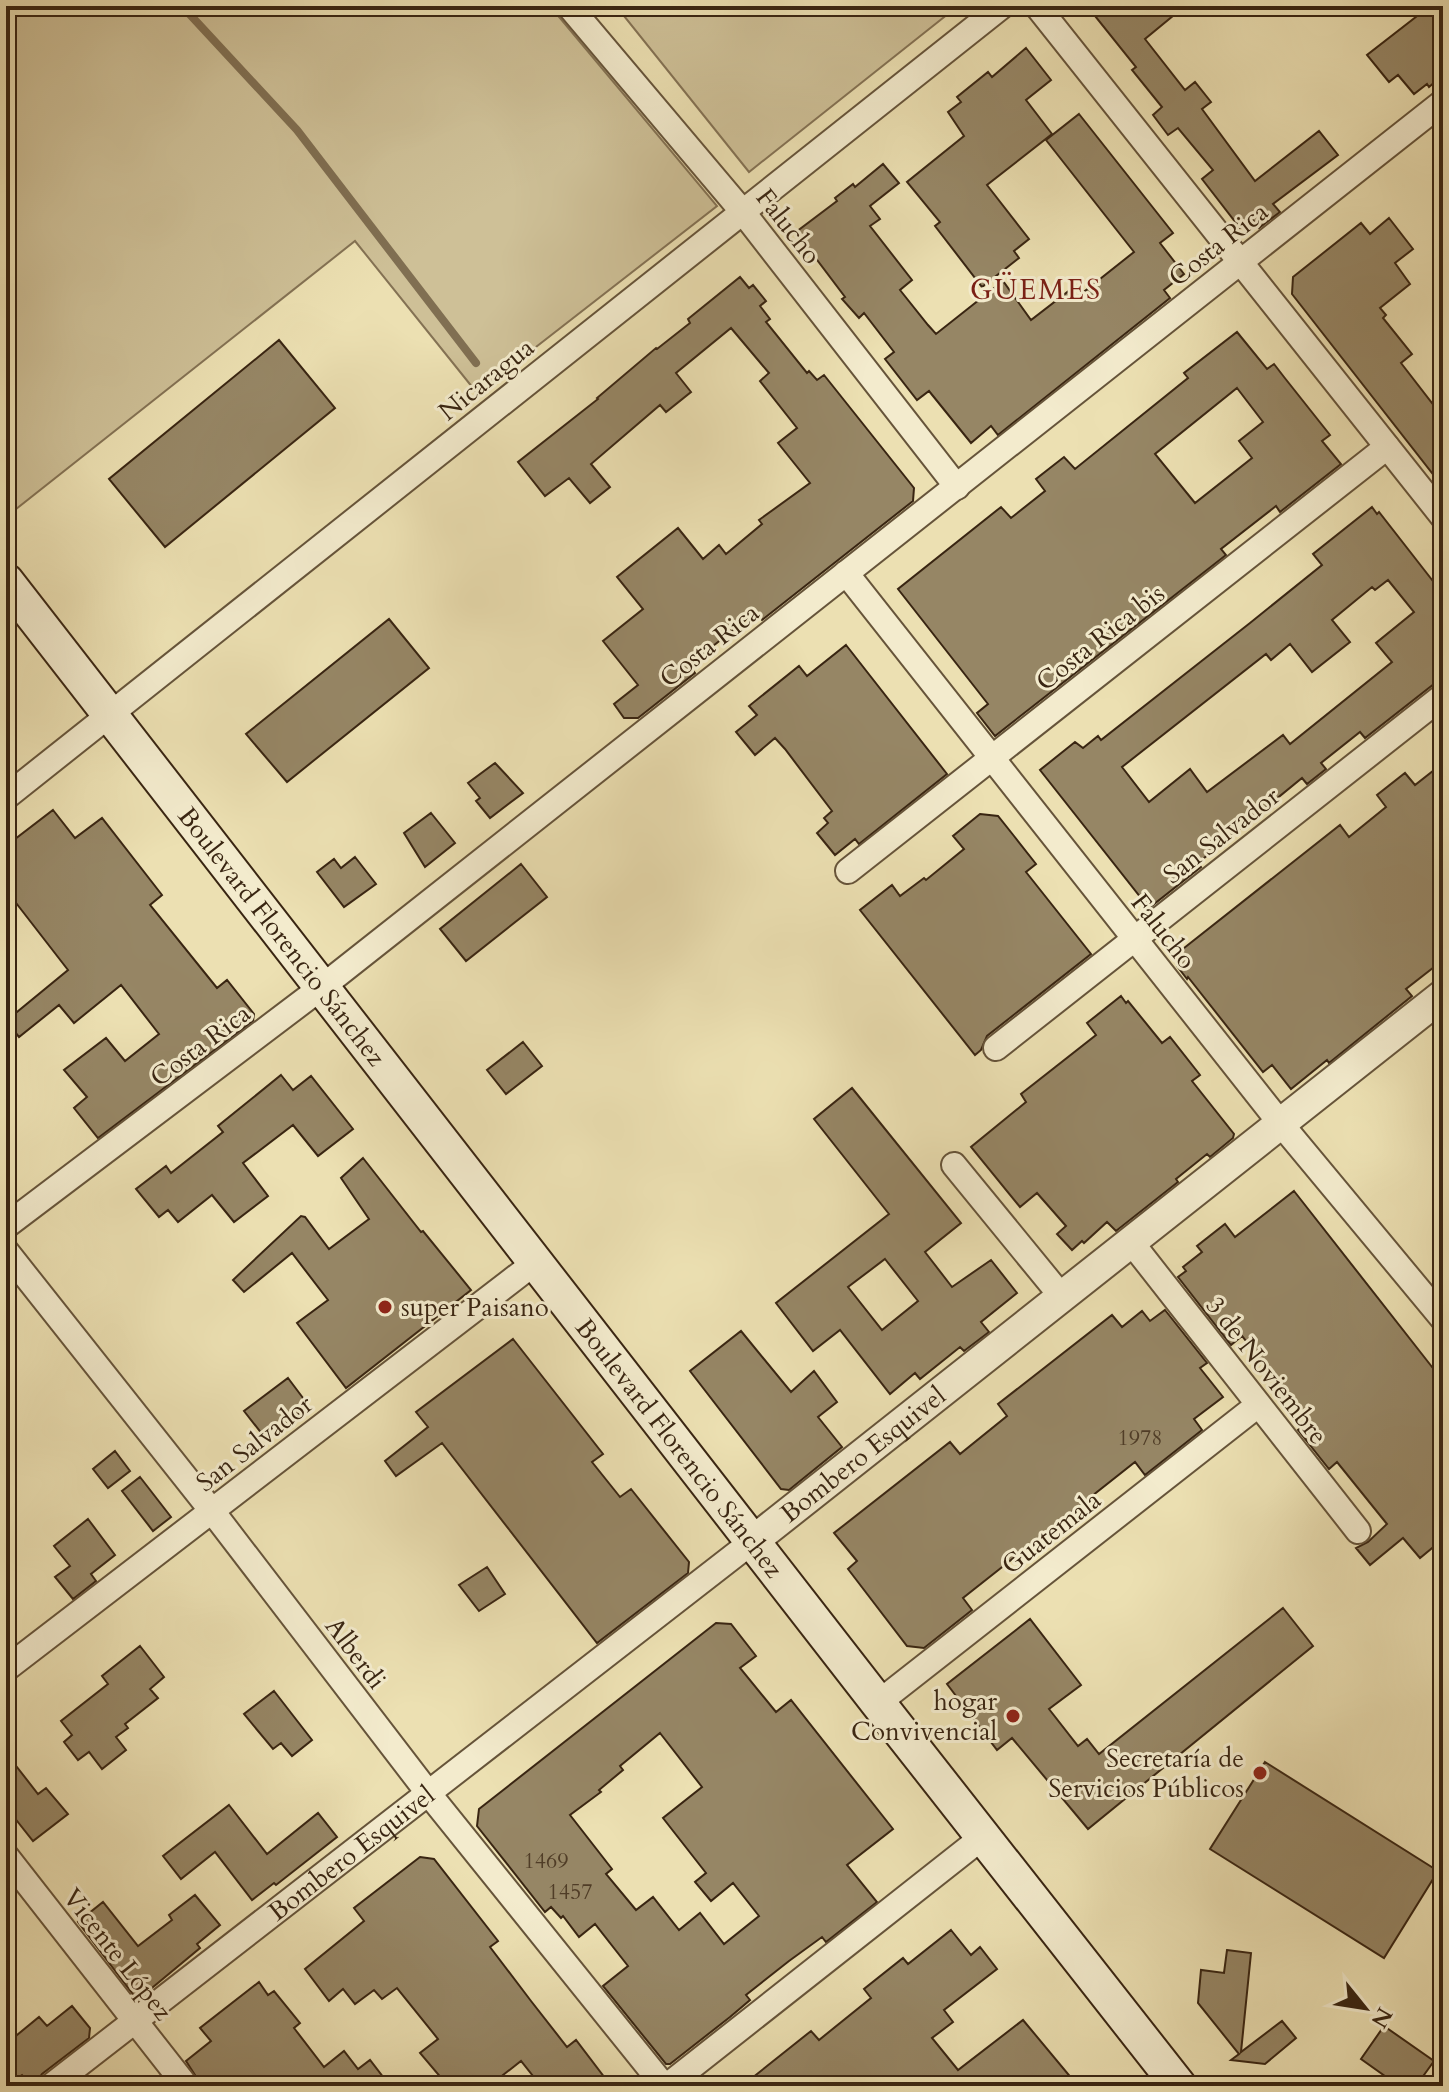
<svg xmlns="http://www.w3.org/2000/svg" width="1449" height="2092" font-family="Cardo,serif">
	<rect width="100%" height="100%" fill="#ece0b2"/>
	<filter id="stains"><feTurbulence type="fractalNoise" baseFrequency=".0025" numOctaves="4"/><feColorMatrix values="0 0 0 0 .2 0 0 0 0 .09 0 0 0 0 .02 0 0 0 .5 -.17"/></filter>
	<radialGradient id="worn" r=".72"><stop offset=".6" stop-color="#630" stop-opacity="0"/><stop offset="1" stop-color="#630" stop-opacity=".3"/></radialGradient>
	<path fill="#cec097" stroke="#847254" stroke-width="2" d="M6,6H550L717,206L477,393L355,241L6,517Z
		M616,6H958L749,172Z"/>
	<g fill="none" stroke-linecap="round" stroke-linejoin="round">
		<path stroke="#806f52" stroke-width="8" d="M182,6L297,130L476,363"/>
	</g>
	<path fill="#968665" stroke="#392512" stroke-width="2" fill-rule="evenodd" d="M1087,6H1185L1145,39L1185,90L1195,82L1211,102L1202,109L1255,181L1319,131L1338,155L1273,204L1280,212L1259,228L1252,219L1240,228L1202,179L1213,170L1178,128L1168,135L1153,115L1162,107L1132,70L1136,67Z
		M1430,6H1443V75L1429,87L1427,84L1414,94L1398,75L1389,82L1367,55Z
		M1026,48L1051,80L1026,100L1052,134L987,185L1029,239L1014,251L1019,258L982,287L935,226L940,222L907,182L964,136L948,112L961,102L957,97L988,72L992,77Z
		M1079,114L1173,233L1160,243L1184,274L1164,290L1170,298L998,435L991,426L971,443L929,391L917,400L885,359L894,352L864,313L859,318L842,299L845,297L796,232L837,201L835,198L853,184L855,187L883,164L899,183L870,206L880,219L870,226L912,280L900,290L928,325L936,334L1003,281L1031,320L1070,290L1076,298L1134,252L1046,140Z
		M1389,218L1413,249L1395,263L1410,284L1380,308L1386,315L1383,318L1412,354L1401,363L1432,403L1443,394V487L1292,294L1293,277L1361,223L1370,234Z
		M740,277L749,288L753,285L766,301L760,306L770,319L766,322L807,373L809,371L817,380L824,375L914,488L913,501L762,620L755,612L737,627L689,665L695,673L638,718H624L614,704L638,685L603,641L643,609L617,577L678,528L703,559L719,545L726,554L762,524L759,520L810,483L778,443L797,428L760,381L769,373L731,328L676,373L691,392L666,412L660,405L591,464L610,487L590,503L569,478L545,496L518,462L598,399L597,398L656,348L657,349L690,323L688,319Z
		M1237,332L1267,369L1274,364L1284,377L1330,435L1322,441L1341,464L1280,512L1276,506L1221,549L1226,555L995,736L977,713L988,704L898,589L1001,507L1011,518L1045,491L1036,479L1064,457L1075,469L1188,378L1184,373ZM1237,388L1263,422L1239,441L1252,458L1195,503L1155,454Z
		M279,340L335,408L165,547L109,479Z
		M1372,507L1377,514L1379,512L1443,594V681L1434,684L1365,738L1360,732L1321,763L1326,769L1307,784L1302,778L1198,863L1201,867L1149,908L1040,770L1075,742L1083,748L1098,736L1101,740L1250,623L1322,565L1313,554ZM1388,580L1414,612L1376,643L1392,662L1290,744L1283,735L1207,792L1190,769L1149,802L1122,767L1266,654L1271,660L1290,644L1312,672L1350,642L1332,620L1372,587L1375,590Z
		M389,619L429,668L287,782L246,734Z
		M846,645L947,774L859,844L855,839L835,855L817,833L828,823L824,818L832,811L785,749L775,738L755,755L736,732L757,715L749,706L799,666L807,676Z
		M495,763L523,793L490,818L476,801L480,798L468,783Z
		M1443,763V960L1406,989L1412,996L1329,1063L1327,1060L1291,1089L1272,1065L1263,1072L1188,977L1187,979L1177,966L1179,952L1340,825L1349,837L1386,807L1377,795L1405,773L1415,785Z
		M53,810L75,838L102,818L162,895L150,905L217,988L227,980L254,1014L253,1021L98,1138L74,1108L87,1097L64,1070L106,1038L125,1061L159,1034L121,985L74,1023L59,1005L19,1037L6,1021L68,970L6,890V846Z
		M431,813L455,843L425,867L404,833Z
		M980,814L998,816L1014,836L1036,864L1026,872L1091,954L987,1036L981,1050L975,1055L860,910L892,885L900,896L924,878L926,880L964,849L953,836Z
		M355,857L376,884L344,907L317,872L334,859L341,868Z
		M521,864L547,897L466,961L440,929Z
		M1121,996L1126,1003L1128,1001L1162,1043L1170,1037L1200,1075L1192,1081L1234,1134L1233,1138L1210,1157L1207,1154L1176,1179L1178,1182L1116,1231L1107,1222L1084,1243L1082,1241L1072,1250L1057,1234L1066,1226L1037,1193L1020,1207L971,1147L1026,1102L1021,1094L1096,1035L1087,1023Z
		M523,1042L542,1066L506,1094L487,1070Z
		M281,1075L293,1090L311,1076L353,1129L318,1156L293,1125L243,1163L268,1196L234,1222L212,1195L178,1222L168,1210L159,1217L136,1189L166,1166L171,1173L223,1132L218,1126Z
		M852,1088L961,1223L925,1252L952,1287L991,1260L1017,1293L981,1322L989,1332L964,1351L960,1347L920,1379L915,1373L890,1394L840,1330L813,1351L776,1303L889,1214L814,1119ZM885,1259L918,1301L882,1330L848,1287Z
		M363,1158L421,1232L423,1231L471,1290L346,1388L297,1323L328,1300L292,1253L244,1292L233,1280L301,1216L305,1217L329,1249L369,1219L341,1178Z
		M1294,1191L1443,1381V1539L1420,1558L1403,1538L1370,1565L1356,1548L1368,1542L1387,1524L1337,1462L1329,1469L1298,1430L1309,1421L1242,1336L1231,1345L1178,1277L1186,1271L1183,1267L1202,1252L1197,1246L1225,1224L1235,1237Z
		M1165,1310L1207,1363L1200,1368L1223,1397L1194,1419L1202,1430L1145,1475L1135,1462L963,1598L972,1610L924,1648L907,1646L848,1569L857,1561L834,1533L950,1442L960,1454L1007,1416L998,1404L1112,1315L1122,1327L1142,1311L1150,1321Z
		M741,1331L791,1392L814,1371L837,1402L818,1417L842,1447L789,1490L781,1489L690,1371Z
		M513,1339L603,1454L592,1462L620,1497L631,1489L689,1562L688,1573L597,1643L442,1443L396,1476L385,1461L428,1427L416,1412Z
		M288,1378L309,1406L266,1439L244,1411Z
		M115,1451L130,1471L108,1488L93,1469Z
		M140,1477L171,1517L153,1531L122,1491Z
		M88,1519L115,1555L91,1574L96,1581L73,1599L55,1577L70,1566L54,1546Z
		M487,1567L505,1594L479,1611L459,1585Z
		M1283,1608L1313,1646L1088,1829L1012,1738L997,1750L947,1684L1030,1619L1081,1685L1049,1709L1078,1746L1087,1739L1099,1754Z
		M716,1623L731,1624L756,1656L740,1668L776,1712L791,1700L893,1829L847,1865L877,1902L826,1942L822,1937L789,1961L746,1995L750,2000L730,2017L670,2064H666L603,1986L628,1966L595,1924L579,1937L563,1916L561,1918L551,1907L545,1912L477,1826L479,1809ZM660,1733L702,1787L663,1818L706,1873L695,1882L711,1901L733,1883L759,1916L724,1944L700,1913L679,1930L653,1897L636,1910L606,1874L612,1869L570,1815L601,1792L599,1790L623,1770L620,1766Z
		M140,1646L164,1677L150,1689L158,1698L125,1724L128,1728L116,1737L126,1750L102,1769L89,1752L78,1760L64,1742L72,1735L61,1721L108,1684L102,1676Z
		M274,1691L312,1740L292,1756L281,1743L273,1749L244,1714Z
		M6,1753L38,1794L46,1788L68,1814L33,1841L6,1807Z
		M1265,1762L1438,1871L1384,1958L1210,1849Z
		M229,1805L267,1854L318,1813L337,1837L276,1885L274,1883L252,1900L215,1852L181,1879L163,1856Z
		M420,1857L434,1859L498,1941L490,1947L531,2001L567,2047L576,2040L611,2086H541L521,2061L489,2086H448L420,2053L438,2039L397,1988L382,1999L374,1990L355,2004L343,1989L329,2001L305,1969L364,1921L354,1908Z
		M195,1895L220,1925L197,1944L200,1948L141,1997H135L78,1922L103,1902L138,1946L172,1920L169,1915Z
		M951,1930L971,1955L980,1947L997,1969L944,2010L953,2022L932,2038L958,2070L1023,2020L1078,2086H742L811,2031L819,2040L871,1998L864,1989L903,1958L908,1964Z
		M1227,1950L1251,1953L1241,2052L1282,2021L1296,2038L1265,2064L1231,2060L1239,2054L1198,2003L1201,1970L1224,1973Z
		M259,1982L268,1995L274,1991L300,2023L294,2028L324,2067L344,2051L358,2069L370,2060L390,2086H202L186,2061L211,2041L200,2028Z
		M72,2006L90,2028L89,2038L42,2074L34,2086H31L22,2075L6,2086V2044L39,2017L47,2026Z
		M1384,2026L1434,2061L1416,2086H1399L1361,2059Z"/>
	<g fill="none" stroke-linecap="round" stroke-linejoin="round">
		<defs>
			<g id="minor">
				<path d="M569,6L742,211L957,487"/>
				<path d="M1037,6L1443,517"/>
				<path d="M846,573L1281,1124L1443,1319"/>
				<path d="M6,797L1002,6"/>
				<path d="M848,871L1387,447"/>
				<path d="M996,1048L1443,696"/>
				<path d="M954,1165L1062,1297"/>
				<path d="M6,1226L322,987L1443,102"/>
				<path d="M1131,1242L1358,1531"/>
				<path d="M6,1251L212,1511L429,1794L664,2086"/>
				<path d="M6,1669L537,1261"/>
				<path d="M878,1703L1258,1405"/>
				<path d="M6,1856L186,2086"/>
				<path id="s1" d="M51,2086L753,1541"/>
				<path d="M667,2086L984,1836"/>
			</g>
			<g id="tertiary">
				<path id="s2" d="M753,1541L1443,995"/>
			</g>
			<g id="secondary">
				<path id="s3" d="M6,581L878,1703L1179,2086"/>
			</g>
		</defs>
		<use href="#minor" stroke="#66543a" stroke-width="28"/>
		<use href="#tertiary" stroke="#66543a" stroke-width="34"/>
		<use href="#secondary" stroke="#392512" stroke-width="38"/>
		<use href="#minor" stroke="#f3ebcd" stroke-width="24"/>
		<use href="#tertiary" stroke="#f3ebcd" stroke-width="30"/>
		<use href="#secondary" stroke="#f3ebcd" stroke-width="34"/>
	</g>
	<g fill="#8f2418" stroke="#f3ebcd" stroke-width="3">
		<circle cx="385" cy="1307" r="8"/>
		<circle cx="1013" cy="1716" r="8"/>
		<circle cx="1260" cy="1773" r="8"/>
	</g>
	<g text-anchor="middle" stroke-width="6" stroke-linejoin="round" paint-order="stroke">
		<g font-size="22" fill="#503d27">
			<text x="1140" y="1445">1978</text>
			<text x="546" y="1868">1469</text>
			<text x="570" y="1899">1457</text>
		</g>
		<g font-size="26" fill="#392512" stroke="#f3ebcd">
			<text transform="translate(789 226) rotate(52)" y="9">Falucho</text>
			<text transform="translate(1218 244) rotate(-38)" y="9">Costa Rica</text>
			<text transform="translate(486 379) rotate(-39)" y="9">Nicaragua</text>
			<text transform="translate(1100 637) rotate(-38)" y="9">Costa Rica bis</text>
			<text transform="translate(709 645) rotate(-38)" y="9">Costa Rica</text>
			<text transform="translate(1221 835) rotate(-38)" y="9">San Salvador</text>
			<text transform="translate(1164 931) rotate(52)" y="9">Falucho</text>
			<text dy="9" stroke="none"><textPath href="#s3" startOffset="450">Boulevard Florencio Sánchez</textPath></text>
			<text transform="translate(200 1045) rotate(-37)" y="9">Costa Rica</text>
			<text transform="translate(1267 1370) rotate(52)" y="9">3 de Noviembre</text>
			<text transform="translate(254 1443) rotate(-38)" y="9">San Salvador</text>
			<text dy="9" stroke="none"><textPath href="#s3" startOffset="1098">Boulevard Florencio Sánchez</textPath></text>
			<text dy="9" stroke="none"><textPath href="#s2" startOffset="140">Bombero Esquivel</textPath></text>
			<text transform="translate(1051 1532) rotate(-38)" y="9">Guatemala</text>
			<text transform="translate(356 1653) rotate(53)" y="9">Alberdi</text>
			<text dy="9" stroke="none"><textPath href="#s1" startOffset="380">Bombero Esquivel</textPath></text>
			<text transform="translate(118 1954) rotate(52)" y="9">Vicente López</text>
		</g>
		<g font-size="26" fill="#392512" stroke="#f3ebcd" text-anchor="end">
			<text x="401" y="1316" text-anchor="start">super Paisano</text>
			<text x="997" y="1710">hogar<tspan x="997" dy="30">Convivencial</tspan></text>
			<text x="1244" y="1767">Secretaría de<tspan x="1244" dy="30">Servicios Públicos</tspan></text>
		</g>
		<g font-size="28" letter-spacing="2" fill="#7a1f14" stroke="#f3ebcd">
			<text x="1036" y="299">GÜEMES</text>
		</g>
	</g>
	<rect width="1449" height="2092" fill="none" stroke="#ece0b2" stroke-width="32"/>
	<rect x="8" y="8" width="1433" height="2076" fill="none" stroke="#392512" stroke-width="4"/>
	<rect x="16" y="16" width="1417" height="2060" fill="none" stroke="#392512" stroke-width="2"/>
	<g transform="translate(1365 2008) rotate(120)" stroke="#f3ebcd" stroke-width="6" paint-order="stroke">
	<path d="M0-6L14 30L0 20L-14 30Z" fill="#392512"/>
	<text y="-12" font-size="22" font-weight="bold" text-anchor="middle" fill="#392512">N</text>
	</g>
	<rect width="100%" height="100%" filter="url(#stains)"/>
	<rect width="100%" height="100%" fill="url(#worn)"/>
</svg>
